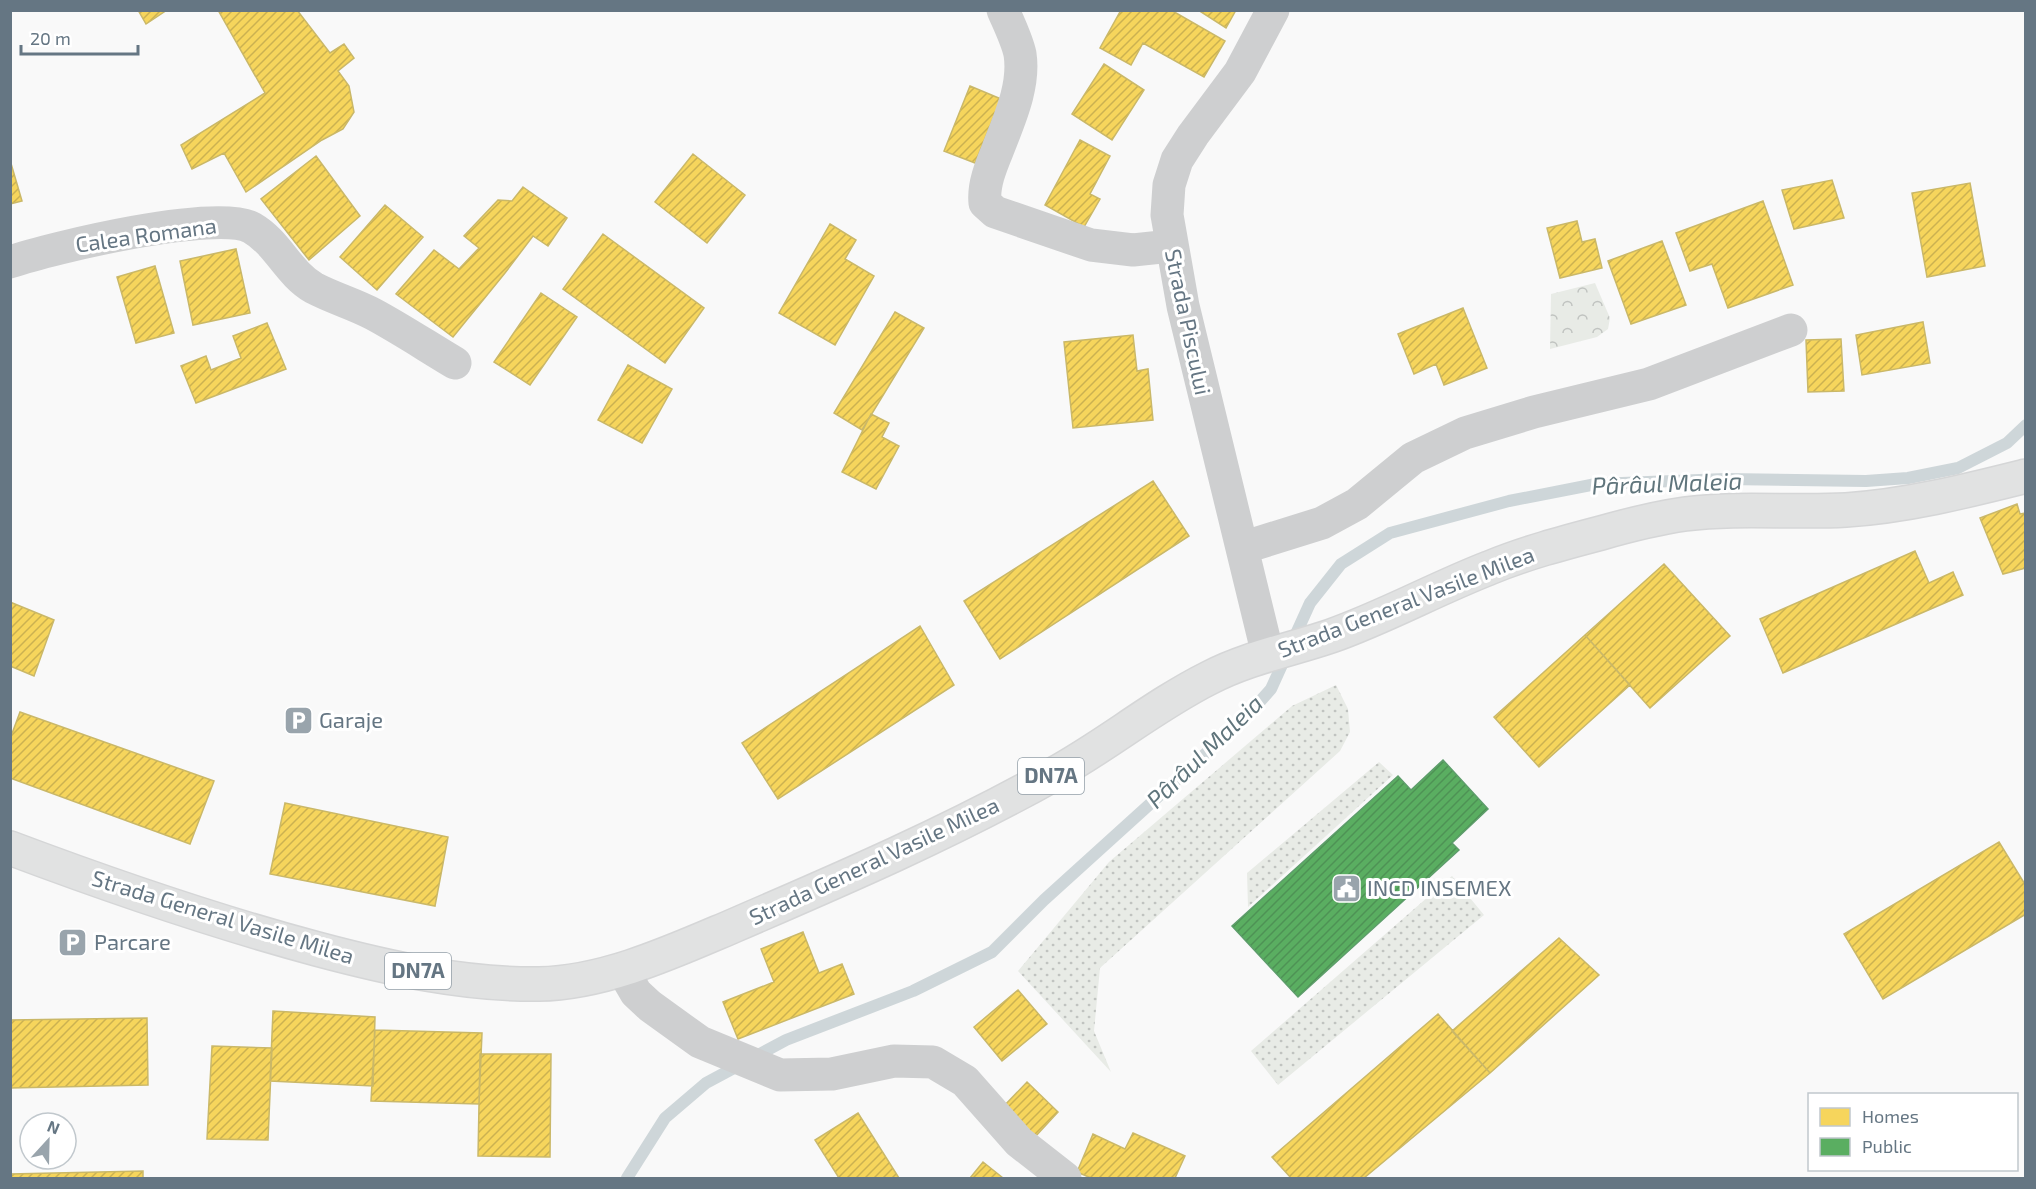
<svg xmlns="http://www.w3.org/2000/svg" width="2036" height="1189" font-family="'Exo 2',sans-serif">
	<defs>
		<pattern id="grass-dots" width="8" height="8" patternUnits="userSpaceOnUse" patternTransform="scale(1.5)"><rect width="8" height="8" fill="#e8ebe6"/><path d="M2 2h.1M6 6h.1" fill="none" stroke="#c0c3c0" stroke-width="1.8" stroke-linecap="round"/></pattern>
		<pattern id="park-crowns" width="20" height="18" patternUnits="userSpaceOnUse" patternTransform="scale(1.5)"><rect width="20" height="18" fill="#e8ebe6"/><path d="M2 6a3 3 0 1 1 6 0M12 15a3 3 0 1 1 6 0" fill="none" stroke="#c0c3c0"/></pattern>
		<pattern id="homes-hatch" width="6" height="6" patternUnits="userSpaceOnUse" patternTransform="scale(1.5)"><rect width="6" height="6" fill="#f6d55c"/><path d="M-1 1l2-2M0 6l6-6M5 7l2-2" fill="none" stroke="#cbb151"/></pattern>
		<pattern id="public-hatch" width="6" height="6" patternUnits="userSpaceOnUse" patternTransform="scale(1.5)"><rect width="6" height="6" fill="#5aae61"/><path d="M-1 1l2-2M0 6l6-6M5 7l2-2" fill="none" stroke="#4e9255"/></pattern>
	</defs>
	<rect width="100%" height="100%" fill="#f9f9f9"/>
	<path fill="url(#grass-dots)" d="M1336,685L1348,709L1350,732L1340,751L1100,968L1094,1031L1111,1072L1018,971L1109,862L1292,706Z
		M1379,762L1393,775L1248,907L1247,873Z
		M1452,876L1484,915L1278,1085L1251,1051Z"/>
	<path fill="url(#park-crowns)" d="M1595,283L1610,318L1608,329L1597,337L1550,349L1551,294Z"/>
	<path fill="url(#homes-hatch)" stroke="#cab868" stroke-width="1.5" d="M138,10H167L146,24Z
		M218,10H297L330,53L344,44L354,58L338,71L349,86L354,112L343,129L322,140L246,192L224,153L192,169L181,145L265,93Z
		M1121,10H1171L1225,41L1204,77L1143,43L1131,65L1100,48Z
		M1198,10H1236L1226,28Z
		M1104,64L1144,90L1112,140L1072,114Z
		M970,86L1001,99L975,163L944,151Z
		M1080,140L1110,156L1090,194L1100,199L1084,227L1045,205Z
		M693,154L745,195L707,243L655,202Z
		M316,156L360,216L309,260L261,199Z
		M10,160L22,201L10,204Z
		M1832,180L1844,218L1794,229L1782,190Z
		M1970,183L1985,266L1927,277L1912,193Z
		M523,187L567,218L548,246L533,236L505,273L453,337L396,294L434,250L459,269L479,248L464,236L498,200L512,201Z
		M1763,201L1793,285L1728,308L1712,264L1690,271L1676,233Z
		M385,205L423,237L377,290L340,257Z
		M1577,221L1582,242L1595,239L1602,268L1560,278L1547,228Z
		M830,224L856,240L845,259L874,276L835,345L779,313Z
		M603,234L704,308L665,363L563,289Z
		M1662,241L1686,305L1631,324L1608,261Z
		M236,249L250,313L193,325L180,261Z
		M155,266L174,333L136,343L117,277Z
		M541,293L577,317L530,385L494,362Z
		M1463,308L1487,368L1444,385L1436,364L1414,374L1398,334Z
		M895,312L924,328L862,430L834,413Z
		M1923,322L1930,363L1862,375L1856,335Z
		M267,323L286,369L196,403L181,366L206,356L211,370L241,358L233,336Z
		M1133,335L1137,371L1148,369L1153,420L1073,428L1064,342Z
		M1841,339L1844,391L1808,392L1806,340Z
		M628,365L672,389L642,443L598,420Z
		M871,414L889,423L882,437L899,446L876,489L842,472Z
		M1153,481L1189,536L1000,659L964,601Z
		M2017,504L2020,514L2026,513V568L2003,574L1980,518Z
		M1915,551L1929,583L1953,572L1963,595L1783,673L1760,619Z
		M1664,564L1730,636L1650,708L1585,635Z
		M10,602L54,620L34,676L10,666Z
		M920,626L954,685L778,799L742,743Z
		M1585,635L1630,685L1539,767L1494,717Z
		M20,712L214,781L190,844L10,778V739Z
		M285,803L448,837L435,906L270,874Z
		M1999,842L2026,886V914L1883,999L1844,934Z
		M803,932L819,973L842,964L854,994L738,1039L723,1002L774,982L761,949Z
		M1559,938L1599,975L1490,1073L1452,1031Z
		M1018,990L1047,1024L1002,1061L974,1027Z
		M273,1011L375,1017L373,1086L270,1081Z
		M1438,1014L1490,1073L1364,1178H1291L1272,1157Z
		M147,1018L148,1085L10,1088V1020Z
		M375,1030L482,1033L479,1104L371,1101Z
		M212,1046L272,1048L268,1140L207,1139Z
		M480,1054H551L550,1157L478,1156Z
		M1027,1082L1058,1112L1035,1137L1003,1107Z
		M858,1113L899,1178H839L815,1140Z
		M1133,1133L1185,1156L1175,1178H1091L1077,1172L1093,1134L1125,1149Z
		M983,1162L1003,1178H970Z
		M143,1171V1178H10V1174Z"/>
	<path fill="url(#public-hatch)" stroke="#5d9d6b" stroke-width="1.5" d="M1443,760L1488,809L1452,843L1459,850L1298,997L1232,926L1398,776L1411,790Z"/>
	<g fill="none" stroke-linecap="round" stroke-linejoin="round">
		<path stroke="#ced6d9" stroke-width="12" d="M627,1178L665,1118L706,1083L786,1040L913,991L992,952L1044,900L1246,717L1271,689L1310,603L1341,564L1390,533L1509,501L1596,484L1725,479L1866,481L1908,478L1958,468L2007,443L2026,425"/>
		<defs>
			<path id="primary" d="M10,848C111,886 213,921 317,949C388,968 464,985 539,984C605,983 674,951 733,926C842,879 951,832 1054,774C1107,745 1155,705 1209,678C1247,658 1290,650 1331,636C1385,617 1435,589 1489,568C1525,553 1563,543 1601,533C1629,525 1657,518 1685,514C1739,507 1793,513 1846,510C1907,506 1966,491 2026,476"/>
		</defs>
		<use href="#primary" stroke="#d5d6d7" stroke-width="36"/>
		<path stroke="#cecfd0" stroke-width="33" d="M1003,10C1009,24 1017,40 1020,54C1025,86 1009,120 998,149C991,166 983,185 985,203L995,212L1091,245L1133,250L1171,246
			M10,262C51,248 218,208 252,228C278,243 288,273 314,288C333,298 354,304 373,314C401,329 428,347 455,363
			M1242,548L1322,523L1357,504L1413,458L1465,433L1534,412L1649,384L1791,330
			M1268,655L1183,306L1167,215L1169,185L1177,160L1193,135L1240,72L1273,10
			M622,969L636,993L650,1006L700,1042L780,1075L832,1074L894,1061L933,1062L965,1081L1019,1142L1065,1178"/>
		<use href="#primary" stroke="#e1e2e2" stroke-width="33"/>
	</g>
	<defs>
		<symbol id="parking-square" viewBox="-11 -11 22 22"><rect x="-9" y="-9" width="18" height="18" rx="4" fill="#99a4ac" stroke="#fff"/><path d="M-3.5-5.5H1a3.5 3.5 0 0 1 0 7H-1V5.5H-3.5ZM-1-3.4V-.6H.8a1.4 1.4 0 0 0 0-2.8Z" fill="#fff"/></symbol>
		<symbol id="civic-square" viewBox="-11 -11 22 22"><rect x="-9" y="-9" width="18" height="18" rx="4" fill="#99a4ac" stroke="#fff"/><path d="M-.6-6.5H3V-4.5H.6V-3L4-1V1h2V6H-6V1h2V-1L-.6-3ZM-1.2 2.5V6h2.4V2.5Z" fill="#fff"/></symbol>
	</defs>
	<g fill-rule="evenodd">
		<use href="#parking-square" x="282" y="704" width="33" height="33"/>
		<use href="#civic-square" x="1330" y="872" width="33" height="33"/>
		<use href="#parking-square" x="56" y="926" width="33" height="33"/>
	</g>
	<g text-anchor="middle" stroke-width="6" stroke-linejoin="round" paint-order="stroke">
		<g fill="#fff" stroke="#939fa8" stroke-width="1.5">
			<rect x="1018" y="758" width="66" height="36" rx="4.5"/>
			<rect x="385" y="953" width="66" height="36" rx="4.5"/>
		</g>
		<g font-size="21" font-weight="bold" fill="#657683">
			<text x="1051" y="783">DN7A</text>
			<text x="418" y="978">DN7A</text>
		</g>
		<g font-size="22" fill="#657683" stroke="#fff">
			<text transform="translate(146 235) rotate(-8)" y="8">Calea Romana</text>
			<text transform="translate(1188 322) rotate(78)" y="8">Strada Piscului</text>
			<text transform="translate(1406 602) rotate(-21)" y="8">Strada General Vasile Milea</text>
			<text transform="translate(874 861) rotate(-25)" y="8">Strada General Vasile Milea</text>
			<text transform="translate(223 917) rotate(17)" y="8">Strada General Vasile Milea</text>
		</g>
		<g font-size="22" fill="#657683" stroke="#fff" text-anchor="start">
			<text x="319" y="728">Garaje</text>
			<text x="1367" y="896">INCD INSEMEX</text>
			<text x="94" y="950">Parcare</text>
		</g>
		<g font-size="24" font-style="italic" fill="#60757c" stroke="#fff">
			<text transform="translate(1667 484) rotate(-2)" y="8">Pârâul Maleia</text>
			<text transform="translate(1205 752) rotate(-44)" y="8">Pârâul Maleia</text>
		</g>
	</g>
	<rect width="2036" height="1189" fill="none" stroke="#657683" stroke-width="24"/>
	<rect x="1808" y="1093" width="210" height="78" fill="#ffffff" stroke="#c1c8cd" stroke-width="1.5"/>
	<rect x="1820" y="1108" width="30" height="18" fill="#f6d55c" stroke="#c1c8cd" stroke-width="1.5"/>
	<text x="1862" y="1123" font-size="18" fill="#657683">Homes</text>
	<rect x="1820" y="1138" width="30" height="18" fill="#5aae61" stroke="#c1c8cd" stroke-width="1.5"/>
	<text x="1862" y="1153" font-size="18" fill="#657683">Public</text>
	<g transform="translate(48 1141) rotate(22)"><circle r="28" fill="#ffffff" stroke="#c1c8cd" stroke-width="1.5"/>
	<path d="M0-4.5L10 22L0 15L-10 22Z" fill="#99a4ac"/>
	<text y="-9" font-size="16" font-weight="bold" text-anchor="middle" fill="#657683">N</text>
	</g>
	<path d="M21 45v9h117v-9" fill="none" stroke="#657683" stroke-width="3"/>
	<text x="30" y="45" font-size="18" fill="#657683" stroke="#ffffff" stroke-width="4.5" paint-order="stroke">20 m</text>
</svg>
